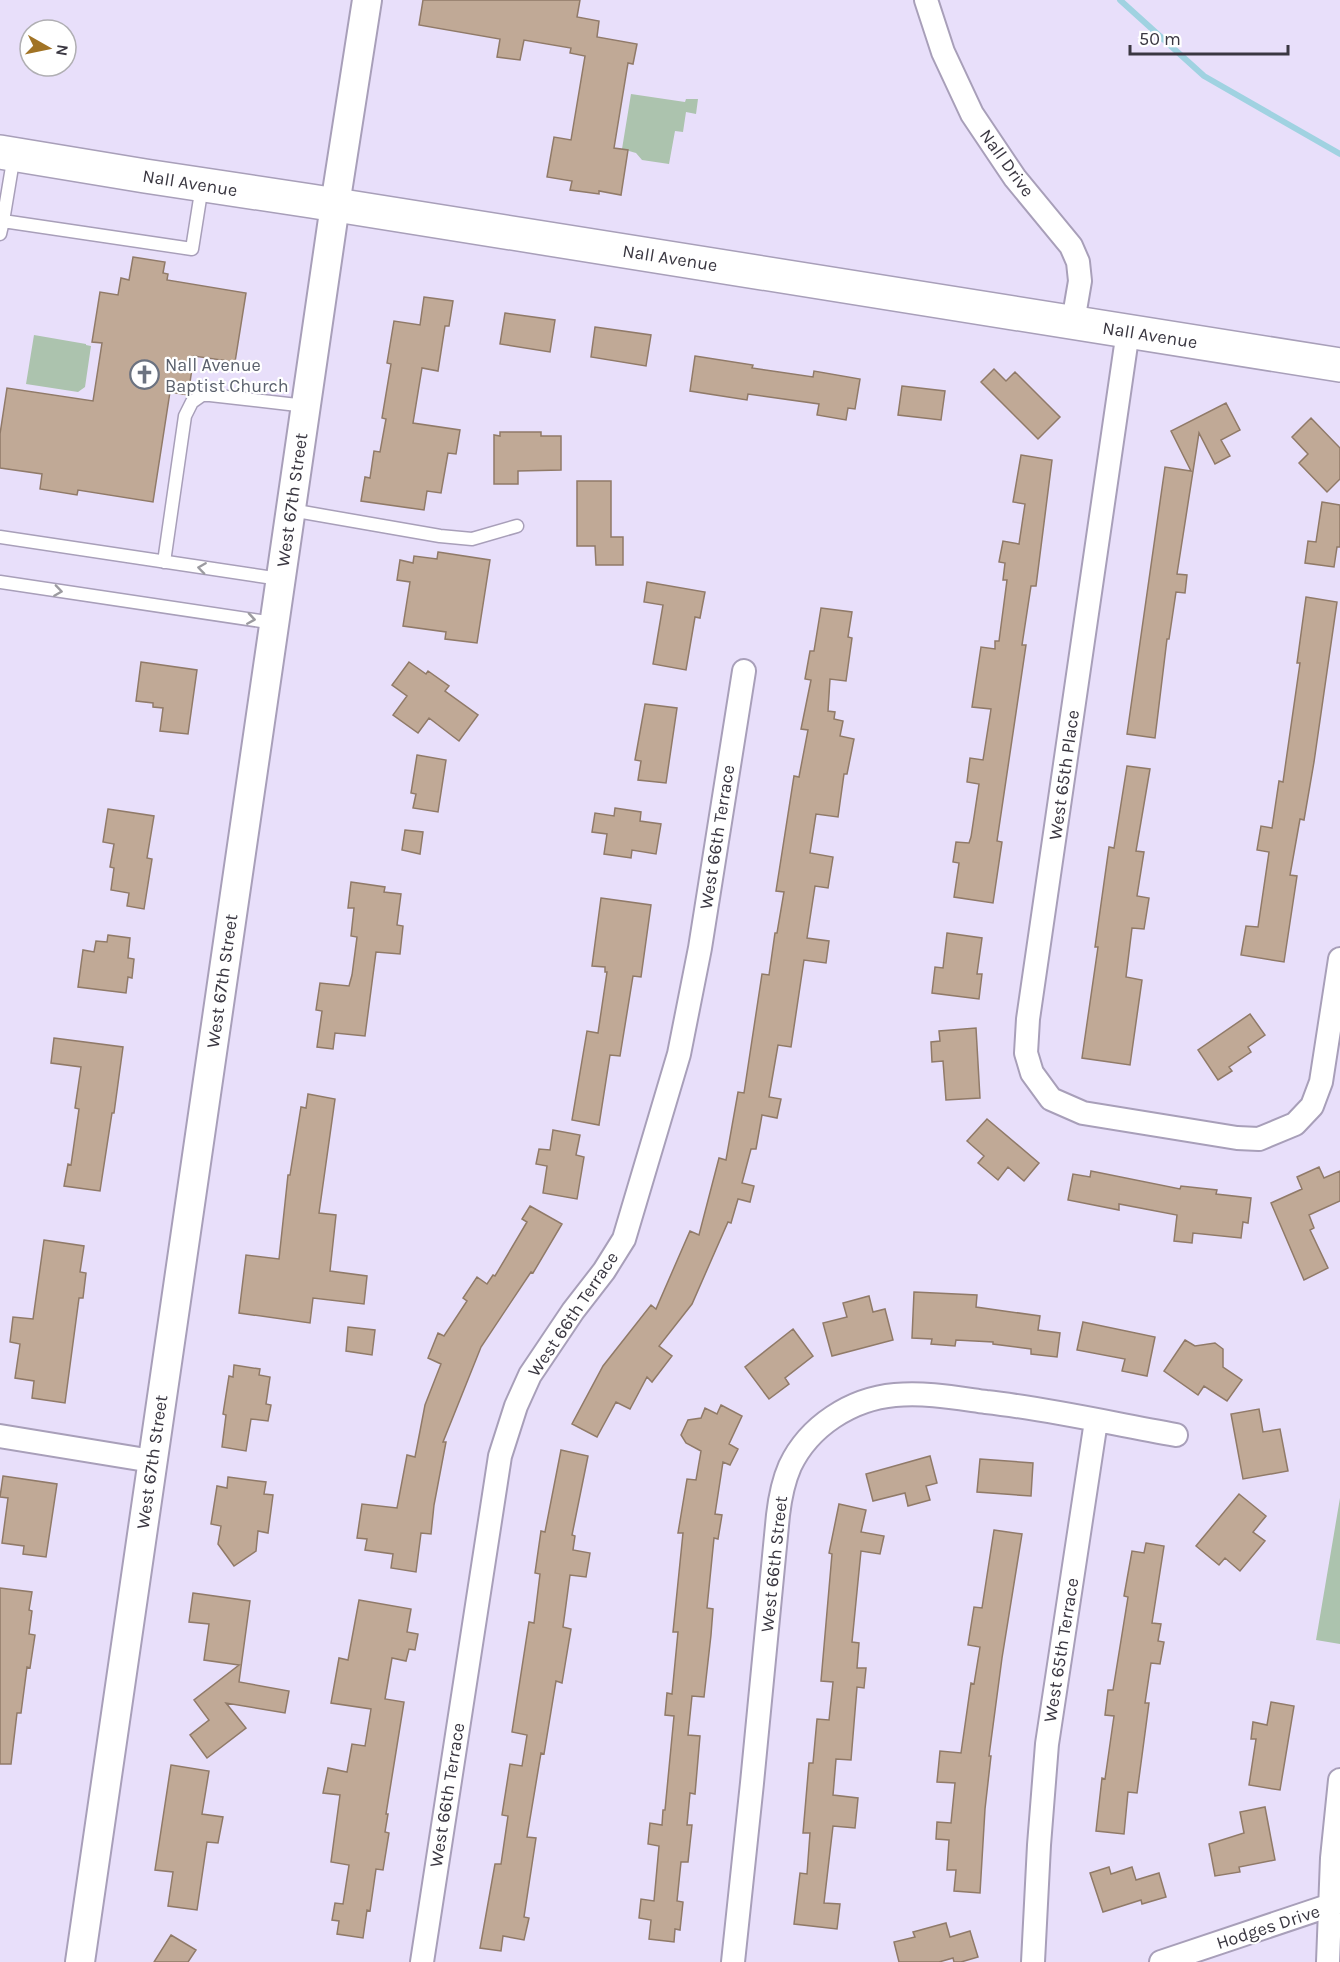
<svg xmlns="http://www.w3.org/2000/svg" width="1340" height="1962" font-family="Karla,sans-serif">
	<rect width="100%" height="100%" fill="#e8dffa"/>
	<path fill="#acc3ae" d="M631,94L685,102L686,99H698L696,114L686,112L683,132L675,131L669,164L642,160L636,153L622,149Z
		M34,335L86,344V345L91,346L85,387L78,392L26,384Z
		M1340,1498V1644L1316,1640Z"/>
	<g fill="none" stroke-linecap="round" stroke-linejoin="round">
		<path stroke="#a0d2e1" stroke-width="6" d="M1120,0L1204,76L1340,154"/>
	</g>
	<path fill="#c0a996" stroke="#907a68" stroke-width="1.5" d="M423,0H580L577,17L599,21L597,37L637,44L633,64L628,63L614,148L628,150L621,195L599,191V194L570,190L572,181L547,177L554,137L571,140L585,56L570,53L571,48L524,40L520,60L497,57L500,39L419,25Z
		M133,257L165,262L163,273L168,274L167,280L246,293L235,362L194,356L188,395L170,392L153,502L78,490L77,495L40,489L42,474L0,468V434L7,388L93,401L102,343L92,342L100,292L118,295L121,278L129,280Z
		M424,297L453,301L449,326H445L438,371L422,368L413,423L460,430L456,454L448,453L441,493L427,491L424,510L361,501L365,477L370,478L374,451L380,452L386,419L382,418L391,364L387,363L394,321L420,325Z
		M505,313L555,320L550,352L500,344Z
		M595,327L651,335L646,366L591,357Z
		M695,356L753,365L752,368L813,377L814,371L860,379L855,409L848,408L846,420L817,415L819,404L748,394L747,400L690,391Z
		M994,369L1006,381L1015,372L1060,417L1038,439L981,382Z
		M902,386L945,391L941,420L898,415Z
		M1226,403L1240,430L1221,440L1230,456L1215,464L1199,433L1177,574L1187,575L1185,593L1176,592L1169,639H1167L1155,738L1127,734L1165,467L1191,471L1171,431Z
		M1311,418L1340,448V479L1327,492L1299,463L1308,454L1292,437Z
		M500,432H541V436H561V470L518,471V484H494V435L500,436Z
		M1021,455L1052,460L1036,586H1031L1022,645H1026L997,841L1002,842L993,903L954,897L959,863L953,862L956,842L969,843L971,837L979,784L967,782L970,758L983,760L991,709L972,707L981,647L995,649V641H999L1007,580H1003L1005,563L999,562L1003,541L1019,544L1025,504L1013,502Z
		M577,481H611V537H623V565H596L595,546H577Z
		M1322,502L1340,505V547H1337L1334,567L1305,563L1308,541L1316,542Z
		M438,552L490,560L477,643L445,639L446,632L403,626L410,582L397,580L400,560L413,563L414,556L437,559Z
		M647,582L705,592L700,618L695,617L686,670L653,664L663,605L644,602Z
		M1306,597L1337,602L1314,762L1304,820L1300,819L1290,875L1297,876L1284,962L1241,955L1246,926L1258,927L1269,852L1257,850L1261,826L1272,828L1279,781L1283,782L1300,663H1297Z
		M821,608L852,612L848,637L852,638L846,681L830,679L828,711L835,712L834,719L843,721L840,736L854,739L847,774H844L838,817L816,814L810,853L833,857L828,888L815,886L807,938L829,941L826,963L804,960L791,1047L778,1045L769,1097L781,1099L777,1118L762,1115L756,1149H751L742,1183L754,1186L750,1202L738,1199L731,1223L728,1222L692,1304L659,1346L672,1356L652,1382L647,1377L630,1409L616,1402L597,1437L572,1424L603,1366L651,1305L656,1309L690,1231L699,1235L719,1158L726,1160L738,1092L744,1093L762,974L769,975L775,933H777L784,892L776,891L794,776L799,777L808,730L801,729L811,680L805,679L810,651H814Z
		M141,662L197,670L188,734L160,731L163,708L153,707V703L136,701Z
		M409,662L426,674L428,671L449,686L445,691L478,715L459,741L429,718L418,733L393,715L407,696L392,685Z
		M645,704L677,708L666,783L638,780L641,761L635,760Z
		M417,755L446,760L438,812L413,808L416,794L411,793Z
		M1127,766L1150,769L1136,851L1144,852L1137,896L1149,898L1144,929L1132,928L1126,977L1142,980L1130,1065L1082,1058L1098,947H1095L1109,847L1114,848Z
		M615,808L641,812L640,821L661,824L656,854L632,850L631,858L604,854L607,834L592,832L595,813L614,816Z
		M108,809L154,816L147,858L152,859L144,909L127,906L129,893L111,890L114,868L110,867L114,844L103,842Z
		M405,830L423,832L420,854L402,850Z
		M351,882L385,887L384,892L401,894L397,925L403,926L400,954L376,952L365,1036L335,1033L333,1049L317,1047L322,1011L316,1010L320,983L349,986L352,975L357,937L351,936L354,908H348Z
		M601,898L651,905L641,977L633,976L620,1056L610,1055L599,1125L572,1120L587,1031L598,1033L607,972H605V967L592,966Z
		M947,933L982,938L977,974H982L979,999L932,993L935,967L943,968Z
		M108,935L130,938L128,958L134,959L132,978L128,977L126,993L78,987L83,950L94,952L96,941L107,942Z
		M1250,1014L1265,1035L1248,1047L1251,1052L1229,1067L1232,1071L1218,1080L1198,1050Z
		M976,1028L980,1098L946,1100L943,1061L932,1062L931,1042L940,1041L939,1031Z
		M54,1038L123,1047L114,1113H112L100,1191L64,1186L68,1164L71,1165L79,1109L75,1108L81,1067L51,1063Z
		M308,1094L335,1099L319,1213L336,1215L330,1271L367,1276L364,1304L313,1298L310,1323L239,1313L246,1255L279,1259L288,1175H290L301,1107L306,1108Z
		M987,1119L1039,1163L1024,1181L1008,1167L998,1180L978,1163L984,1156L967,1141Z
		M553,1130L580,1135L576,1155L584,1157L577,1199L543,1193L547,1166L536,1164L539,1149L550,1150Z
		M1319,1167L1324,1178L1340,1171V1201L1309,1215L1314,1228L1310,1230L1328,1268L1304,1280L1271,1203L1302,1189L1297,1177Z
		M1091,1171L1180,1189L1181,1186L1217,1190L1216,1194L1251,1198L1248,1223L1243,1222L1241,1238L1193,1233L1192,1243L1174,1241L1177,1215L1119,1204V1210L1068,1200L1073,1174L1090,1177Z
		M530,1206L562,1224L533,1273L531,1272L481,1347L443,1442H446L434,1505L431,1534L421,1533L416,1572L391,1568L393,1554L365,1550L367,1539L357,1538L362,1504L397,1508L407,1455L415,1457L425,1405L441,1364L428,1358L438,1333L444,1336L467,1301L463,1298L477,1277L487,1284L493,1275L495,1276L527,1222L522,1219Z
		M44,1240L84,1246L80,1272L86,1273L83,1298H79L65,1403L32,1398L34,1381L15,1378L20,1344L10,1342L13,1317L33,1319Z
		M914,1292L977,1295L976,1307L1040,1316L1038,1330L1060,1333L1057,1357L1031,1354V1349L993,1344V1342L956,1340L955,1346L931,1344L932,1339L912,1338Z
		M869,1296L873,1312L885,1309L893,1340L832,1356L823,1323L847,1317L843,1303Z
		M1083,1322L1155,1337L1147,1376L1122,1371L1125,1359L1077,1350Z
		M348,1327L375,1330L372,1355L346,1351Z
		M793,1329L813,1356L785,1378L789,1384L769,1399L745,1367Z
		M1185,1340L1195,1346L1215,1343L1223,1349V1367L1242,1380L1227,1401L1204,1386L1198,1395L1164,1371Z
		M234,1365L260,1369L259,1375L270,1377L266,1404L271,1405L268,1421L251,1419L246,1451L222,1447L226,1415L223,1414L229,1376L233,1377Z
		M721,1405L742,1416L729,1444L738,1449L730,1465L723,1462L715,1514L722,1515L718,1539L714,1538L707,1608L713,1609L711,1635L704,1697L692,1696L688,1735L700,1736L695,1794L690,1793L687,1825H692L688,1862H681L677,1901L683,1902L680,1930L675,1929L674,1942L649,1939L651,1920L639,1918L641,1899L654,1901L659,1846L648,1844L650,1823L662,1825L663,1810H665L674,1716L665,1715L667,1693L672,1694L678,1632H673L683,1533H678L687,1479L696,1480L701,1451L686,1443L681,1435L688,1420L701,1418L705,1408L717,1414Z
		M1259,1409L1263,1432L1280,1429L1288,1471L1243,1479L1231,1414Z
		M561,1450L588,1456L572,1535L575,1536L573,1550L590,1553L586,1577L570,1575L563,1627L571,1629L562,1683L556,1681L544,1754L541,1753L527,1837L536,1838L524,1917L529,1918L524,1940L503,1936L501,1951L480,1948L495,1864H501L508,1816L502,1815L510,1764L522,1766L527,1735L512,1732L529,1622L534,1623L540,1574L535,1573L541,1531L545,1532Z
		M930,1456L937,1483L926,1486L930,1500L908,1506L905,1493L873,1501L866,1474Z
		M980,1459L1033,1463L1031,1496L977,1492Z
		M3,1476L57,1484L46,1557L23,1554L24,1546L2,1543L8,1498L0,1497Z
		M228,1477L266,1482L264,1494L273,1495L268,1533L258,1531L256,1551L234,1566L218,1544L221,1526L211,1524L217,1486L227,1488Z
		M1239,1494L1266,1516L1253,1532L1265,1541L1240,1571L1225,1558L1219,1565L1196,1546Z
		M839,1504L866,1510L861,1532L884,1536L880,1554L861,1551L852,1642L859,1643L857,1668H866L864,1688L857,1687L851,1760L836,1759L833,1795L858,1798L855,1828L833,1826L824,1903L840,1904L837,1929L794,1924L800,1873L807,1874L810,1833H803L809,1763H813L817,1719L829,1720L833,1682L821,1681L832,1554L829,1553Z
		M994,1530L1022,1534L1002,1658L989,1756H991L985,1809L980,1893L954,1891L956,1870H947L949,1840L936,1839L937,1822L951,1823L955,1783L937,1782L940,1751L961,1753L971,1683L974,1684L980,1647L968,1645L974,1607L982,1608Z
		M1146,1543L1164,1546L1152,1623L1161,1624L1158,1641L1164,1642L1160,1664L1151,1663L1145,1703H1149L1137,1793L1128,1792L1124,1834L1096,1831L1102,1778L1105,1779L1114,1716L1105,1715L1108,1690H1113L1128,1597L1124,1596L1132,1551L1144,1553Z
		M0,1588L32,1592L29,1610L32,1611L29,1634L35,1635L30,1668L27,1667L21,1713H17L11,1764H0Z
		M193,1593L250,1601L239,1682L289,1691L285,1713L226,1703L246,1728L207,1758L190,1735L209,1720L194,1700L239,1665L204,1660L209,1624L189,1622Z
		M359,1600L411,1609L407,1632L418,1634L415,1650L409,1649L406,1661L392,1658L385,1699L404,1702L386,1814H388L385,1832L389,1833L383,1870L376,1869L370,1911L367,1910L363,1938L337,1934L339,1921L332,1920L335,1903L343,1904L349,1865L331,1862L340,1795L323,1793L328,1768L347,1772L352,1744L365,1746L371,1709L331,1703L339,1658L348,1660Z
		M1271,1702L1294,1706L1280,1790L1249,1785L1256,1739H1251L1253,1722L1267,1725Z
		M171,1765L209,1771L202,1814L223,1817L218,1843L207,1842L197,1910L168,1906L173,1872L155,1870Z
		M1265,1807L1275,1860L1239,1867L1240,1872L1215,1876L1209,1844L1244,1833L1240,1812Z
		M1109,1867L1111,1874L1132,1867L1136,1880L1159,1873L1166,1897L1142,1904L1141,1900L1103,1912L1090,1873Z
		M946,1923L950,1937L970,1931L978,1957L961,1962H954L953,1958L939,1962H899L894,1942L915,1937L913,1932Z
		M171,1935L196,1950L188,1962H154Z"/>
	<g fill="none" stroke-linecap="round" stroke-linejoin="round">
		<defs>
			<path id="service" d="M3,221L14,155
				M0,234L3,221L192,249L202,186
				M291,510L440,536L472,539L517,526
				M0,537L280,579
				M164,562L185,416L192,402L202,395H210L306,406
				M0,582L274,623"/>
			<path id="minor" d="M926,0L943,52L972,114L1015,178L1071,246L1078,262L1080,281L1073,322
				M1128,331L1028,1019L1026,1053L1032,1073L1051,1099L1083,1113L1237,1138L1259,1139L1295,1124L1312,1106L1321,1082L1340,959
				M0,1436L152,1461
				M422,1962L500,1456L516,1406L530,1375L573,1311L604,1271L624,1239L679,1054L700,948L744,671
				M733,1962L752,1783L778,1515C780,1498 783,1482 790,1466C809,1426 851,1399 895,1395C925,1392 957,1398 986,1402C1050,1409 1113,1424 1176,1435
				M1033,1962L1039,1845L1047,1744L1096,1421
				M1161,1962L1340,1902
				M1328,1962L1332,1858L1340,1780"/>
			<path id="tertiary" d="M80,1962L335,205L367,0"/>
			<path id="secondary" d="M0,152L145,176L311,201L1340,365"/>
		</defs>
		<use href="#service" stroke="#a89fb9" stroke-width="15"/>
		<use href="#minor" stroke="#a89fb9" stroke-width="26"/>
		<use href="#tertiary" stroke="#a89fb9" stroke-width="32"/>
		<use href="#secondary" stroke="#a89fb9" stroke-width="36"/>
		<use href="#service" stroke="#fff" stroke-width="12"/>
		<use href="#minor" stroke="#fff" stroke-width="22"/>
		<use href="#tertiary" stroke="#fff" stroke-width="28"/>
		<use href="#secondary" stroke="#fff" stroke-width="33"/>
	</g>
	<defs><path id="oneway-chevron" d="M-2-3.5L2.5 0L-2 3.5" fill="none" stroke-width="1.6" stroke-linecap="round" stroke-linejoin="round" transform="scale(1.5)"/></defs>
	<g stroke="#9c9ba0">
		<use href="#oneway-chevron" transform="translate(202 568) rotate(-172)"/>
		<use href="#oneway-chevron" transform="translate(58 591) rotate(8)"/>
		<use href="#oneway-chevron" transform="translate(251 619) rotate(9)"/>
	</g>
	<defs>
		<symbol id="church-ring" viewBox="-11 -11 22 22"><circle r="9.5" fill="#fff" stroke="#6b7280" stroke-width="1.5"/><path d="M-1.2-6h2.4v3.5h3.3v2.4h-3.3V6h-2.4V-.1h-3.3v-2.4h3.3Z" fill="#6b7280"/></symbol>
	</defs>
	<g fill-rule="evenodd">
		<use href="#church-ring" x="128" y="358" width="33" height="33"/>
	</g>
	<g text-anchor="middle" stroke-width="4.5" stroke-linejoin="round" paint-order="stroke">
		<g font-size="18" fill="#3a3741" stroke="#fff">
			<text transform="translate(1007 163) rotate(54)" y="6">Nall Drive</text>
			<text transform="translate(190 183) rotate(9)" y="6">Nall Avenue</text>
			<text transform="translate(670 258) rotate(9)" y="6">Nall Avenue</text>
			<text transform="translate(1150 335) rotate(9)" y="6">Nall Avenue</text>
			<text transform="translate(292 500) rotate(-82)" y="6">West 67th Street</text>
			<text transform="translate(1064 775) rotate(-82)" y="6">West 65th Place</text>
			<text transform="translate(717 837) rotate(-81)" y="6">West 66th Terrace</text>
			<text transform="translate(222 981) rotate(-82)" y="6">West 67th Street</text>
			<text transform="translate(573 1314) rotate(-56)" y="6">West 66th Terrace</text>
			<text transform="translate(152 1462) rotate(-82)" y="6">West 67th Street</text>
			<text transform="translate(774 1564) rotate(-84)" y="6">West 66th Street</text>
			<text transform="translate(1061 1650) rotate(-81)" y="6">West 65th Terrace</text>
			<text transform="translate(447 1795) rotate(-81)" y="6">West 66th Terrace</text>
			<text transform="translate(1268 1927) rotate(-18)" y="6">Hodges Drive</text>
		</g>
		<g font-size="18" fill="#5b616d" stroke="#fff" text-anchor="start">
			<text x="165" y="371">Nall Avenue<tspan x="165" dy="21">Baptist Church</tspan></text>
		</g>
	</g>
	<g transform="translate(48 48) rotate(99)"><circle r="28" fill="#ffffff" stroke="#b0afb3" stroke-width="1.5"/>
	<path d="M0-4.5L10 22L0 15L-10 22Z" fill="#a17325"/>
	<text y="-9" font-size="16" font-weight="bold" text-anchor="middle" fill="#3a3741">N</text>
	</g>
	<path d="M1130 45v9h158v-9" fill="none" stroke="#3a3741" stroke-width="3"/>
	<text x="1139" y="45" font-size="18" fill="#3a3741" stroke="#ffffff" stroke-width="4.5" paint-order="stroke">50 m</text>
</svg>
